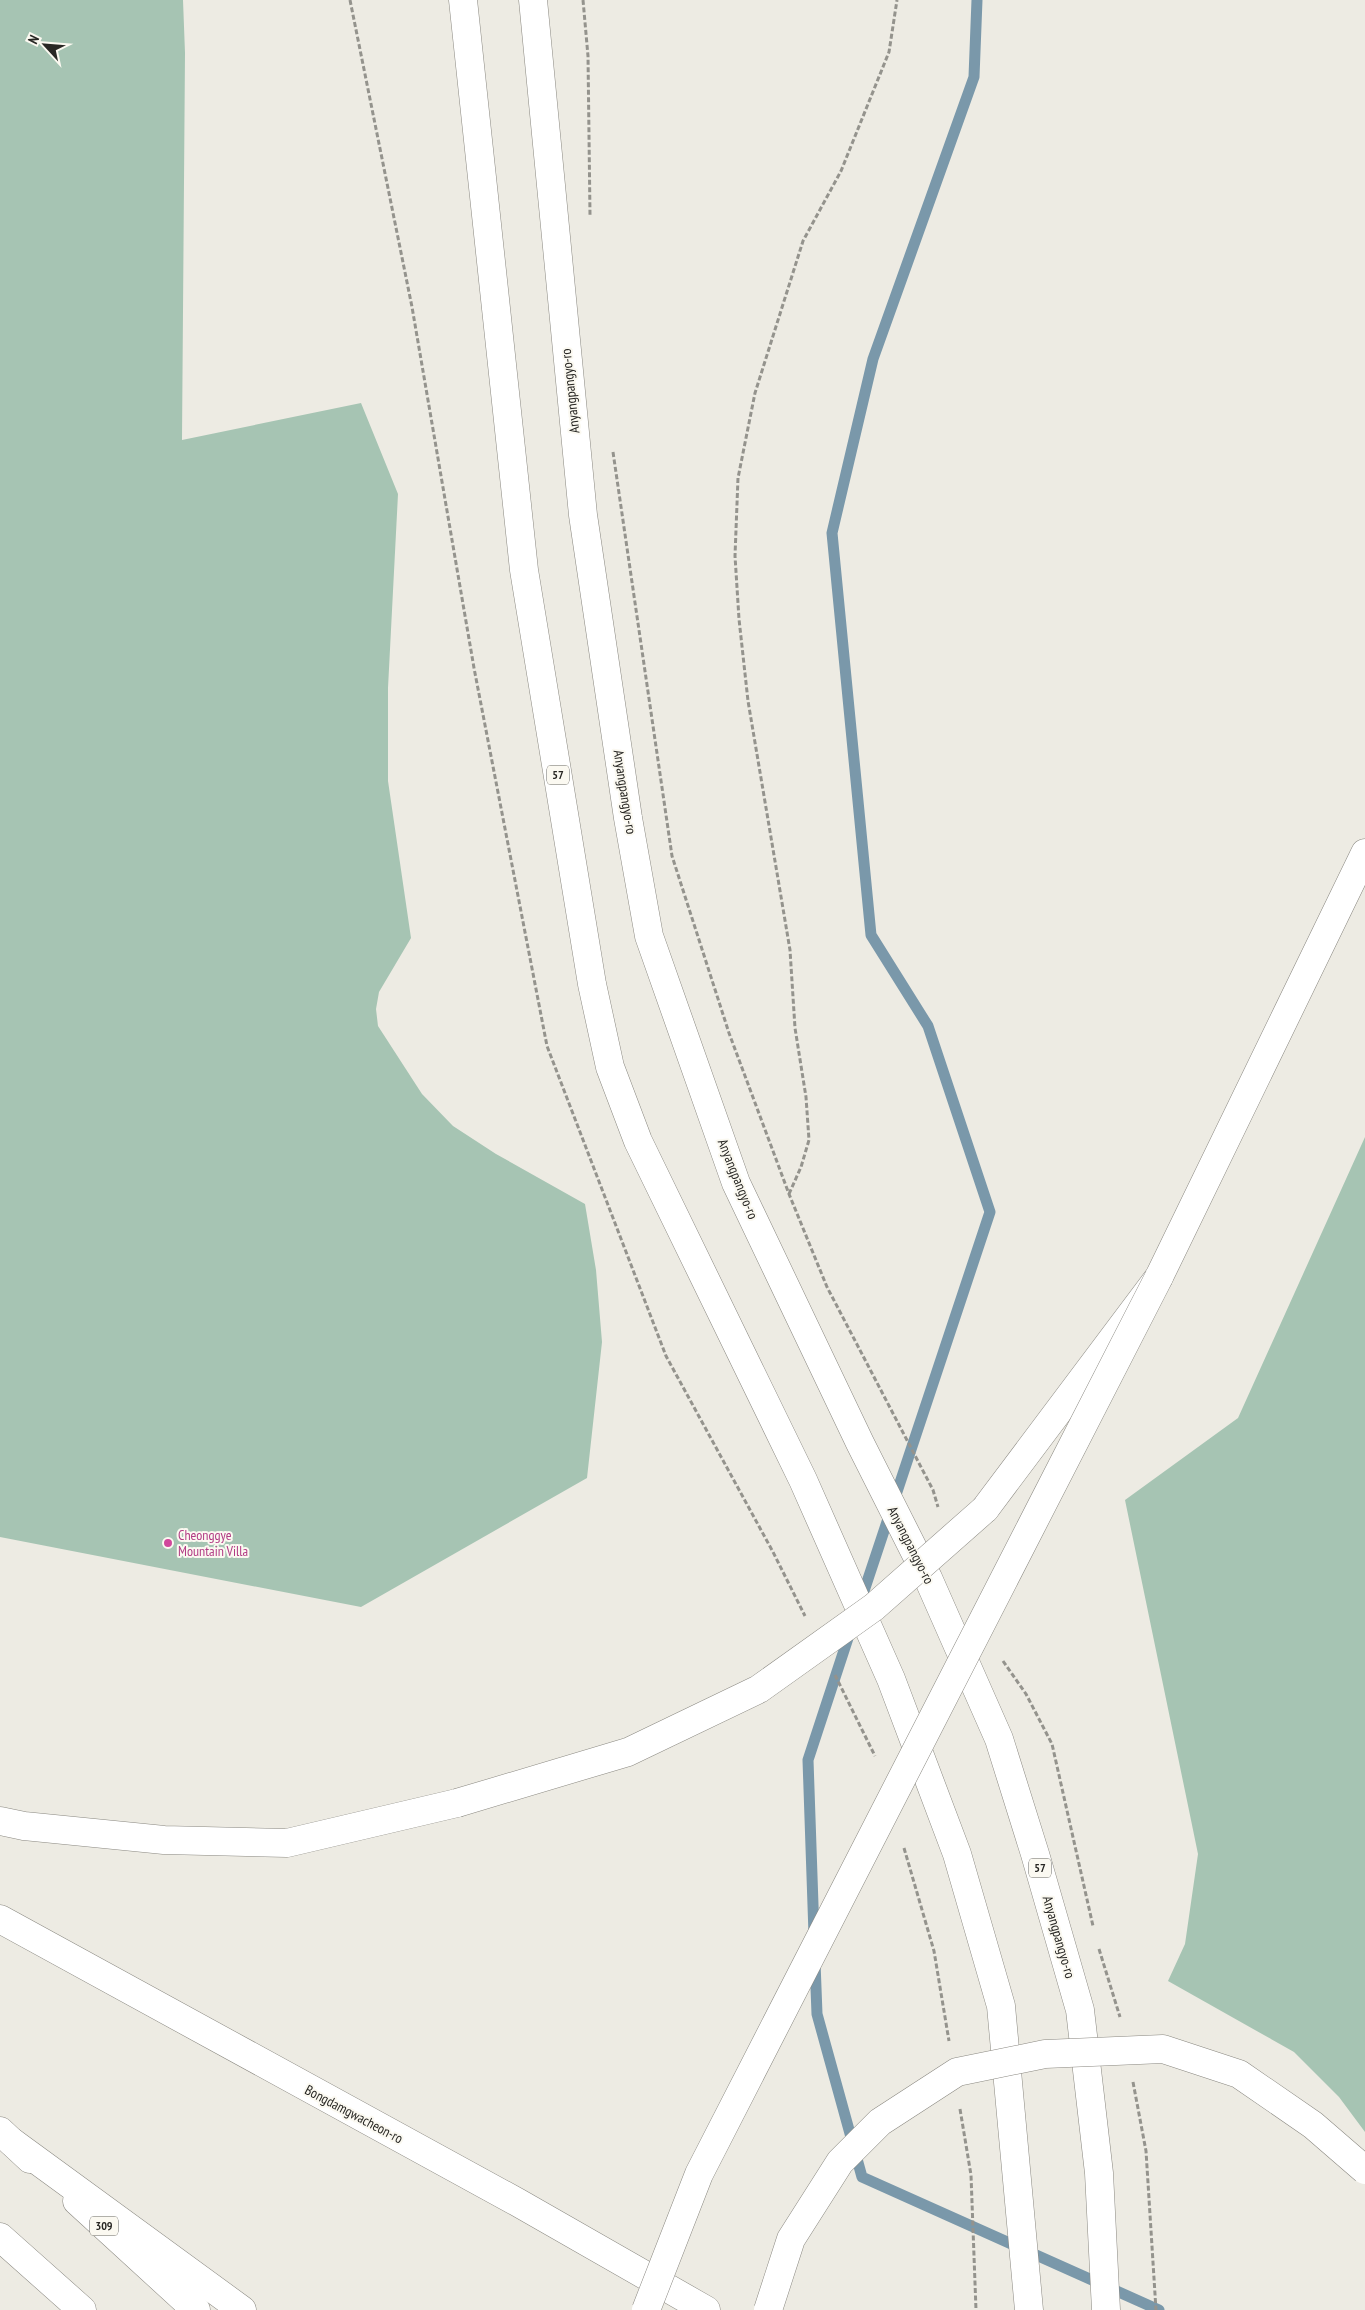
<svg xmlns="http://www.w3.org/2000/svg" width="1365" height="2310" font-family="'PT Sans Narrow',sans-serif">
	<rect width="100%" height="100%" fill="#edebe3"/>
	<path fill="#a6c4b3" d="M0,0H183L185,53L182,440L361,403L398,494L388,688V781L411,938L379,992L376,1009L378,1026L422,1094L453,1126L496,1154L585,1204L596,1270L602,1342L587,1478L361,1607L0,1537Z
		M1365,1137V2132L1339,2097L1294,2052L1168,1981L1185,1944L1198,1854L1125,1500L1238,1418Z"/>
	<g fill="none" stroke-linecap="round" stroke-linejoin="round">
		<path stroke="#7a98aa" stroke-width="11" d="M861,1600L990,1212L928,1026L871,935L832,533L873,359L974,77L977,0
			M814,1934L808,1760L851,1629
			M815,1962L817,2014L862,2177L1159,2310"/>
		<defs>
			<path id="primary" d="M463,0L524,570L592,984L610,1067L638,1141L803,1480L891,1679L957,1854L1001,2006L1029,2310
				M533,0L583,515L628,818L649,936L736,1183L860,1443L928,1578L999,1739L1035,1854L1080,2010L1099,2173L1106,2310"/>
			<path id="trunk" d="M0,1919L517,2202L706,2310
				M0,2131L30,2159
				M77,2201L196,2310
				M0,2237L82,2310"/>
			<path id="motorway" d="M985,1509L1159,1277L1365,853
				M0,1821L24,1826L164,1840L287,1843L457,1803
				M12,2142L242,2310"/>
		</defs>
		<use href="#primary" stroke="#8a8881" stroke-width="29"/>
		<use href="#trunk" stroke="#8a8881" stroke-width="29"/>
		<use href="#motorway" stroke="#8a8881" stroke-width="29"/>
		<path stroke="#94938d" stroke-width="3" stroke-dasharray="5 2.5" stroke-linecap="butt" d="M350,0L412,307L474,668L547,1046L666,1356L773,1552L805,1616
			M583,0L588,56L590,215
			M613,452L672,856L729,1033L789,1194L827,1287L933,1490L938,1507
			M789,1194L801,1167L809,1140L806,1097L795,1028L790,950L748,701L739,619L735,556L738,478L755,393L803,241L841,171L889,52L897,0
			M1003,1661L1026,1694L1052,1744L1093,1926
			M835,1675L875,1756
			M904,1848L934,1951L949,2041
			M1099,1949L1120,2017
			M1133,2082L1146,2151L1156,2310
			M960,2109L971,2175L976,2310"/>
		<use href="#primary" stroke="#fff" stroke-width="28"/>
		<use href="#trunk" stroke="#fff" stroke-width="28"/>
		<use href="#motorway" stroke="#fff" stroke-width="28"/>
		<defs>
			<path id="motorway-bridge" d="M457,1803L628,1752L759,1689L874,1607L985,1509
				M646,2310L699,2174L1159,1277
				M768,2310L791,2239L840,2162L880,2122L957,2072L1045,2054L1163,2049L1239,2074L1313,2125L1365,2170"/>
		</defs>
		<use href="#motorway-bridge" stroke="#8a8881" stroke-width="29" stroke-linecap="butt"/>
		<use href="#motorway-bridge" stroke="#fff" stroke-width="28"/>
	</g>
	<circle fill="#d1479c" stroke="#fbf9f1" stroke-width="2" cx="168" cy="1543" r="5"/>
	<g text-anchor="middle" stroke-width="4" stroke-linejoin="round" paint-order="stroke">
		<g fill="#fbf9f1" stroke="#676662" stroke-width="1">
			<rect x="547" y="765.5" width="22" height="19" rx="4"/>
			<rect x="1029" y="1858.5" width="22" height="19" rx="4"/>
			<rect x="90" y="2216.5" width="28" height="19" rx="4"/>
		</g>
		<g font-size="12" font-weight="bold" fill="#282724">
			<text x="558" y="779">57</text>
			<text x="1040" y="1872">57</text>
			<text x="104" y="2230">309</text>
		</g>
		<g font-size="14" fill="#282724" stroke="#fbf9f1">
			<text transform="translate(570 391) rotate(-96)" y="5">Anyangpangyo-ro</text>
			<text transform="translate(625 792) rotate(81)" y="5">Anyangpangyo-ro</text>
			<text transform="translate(738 1179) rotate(68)" y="5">Anyangpangyo-ro</text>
			<text transform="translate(911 1545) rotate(63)" y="5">Anyangpangyo-ro</text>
			<text transform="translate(1059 1937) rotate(74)" y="5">Anyangpangyo-ro</text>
			<text transform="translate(354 2114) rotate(28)" y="5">Bongdamgwacheon-ro</text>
		</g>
		<g font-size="14" fill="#b23c85" stroke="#fbf9f1" text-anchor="start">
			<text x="178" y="1540">Cheonggye<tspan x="178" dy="16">Mountain Villa</tspan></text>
		</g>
	</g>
	<g transform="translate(45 45) rotate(296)" stroke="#fbf9f1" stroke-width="4" paint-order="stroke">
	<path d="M0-4L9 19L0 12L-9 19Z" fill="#282724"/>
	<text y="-8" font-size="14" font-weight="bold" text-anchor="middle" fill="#282724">N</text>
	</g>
</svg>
